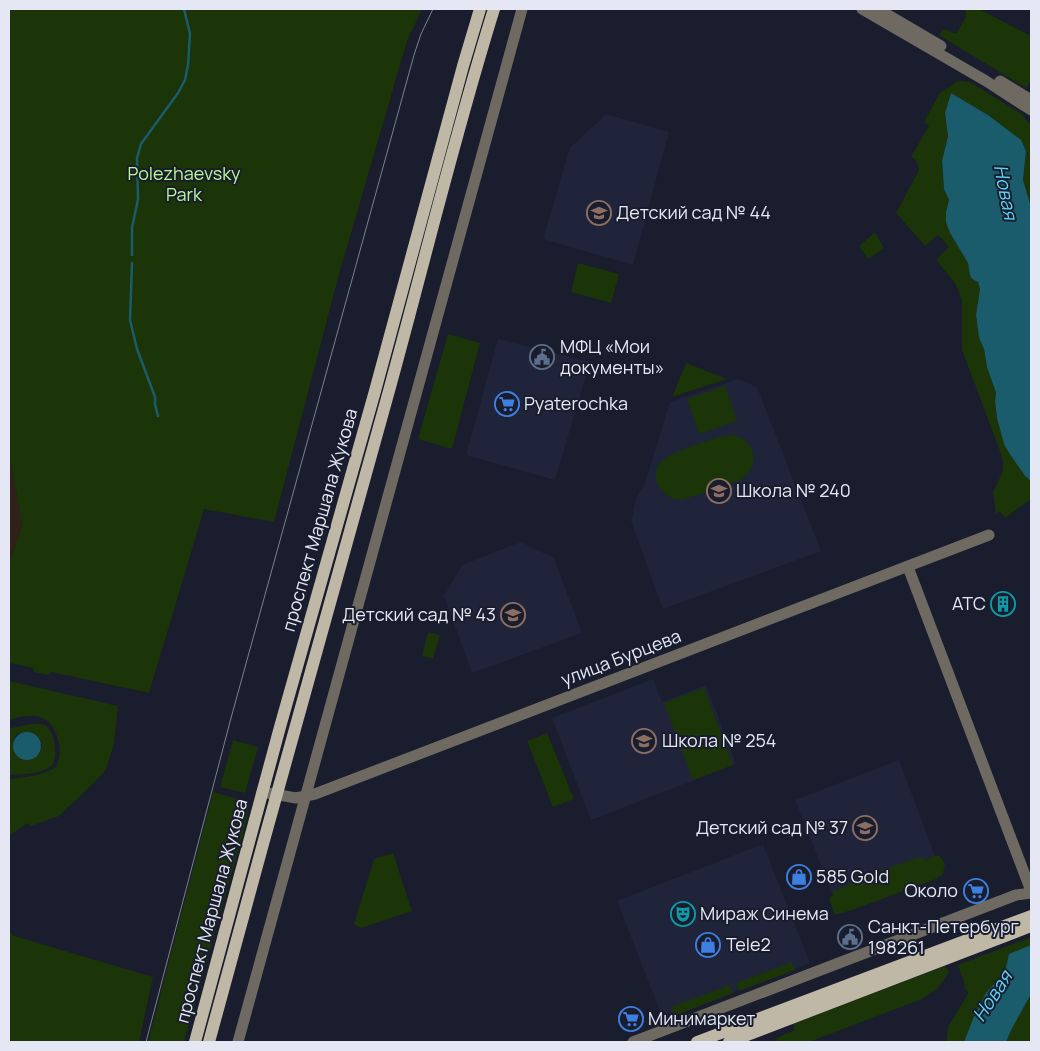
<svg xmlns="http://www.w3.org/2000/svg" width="1040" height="1051" font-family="Manrope,sans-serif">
	<rect width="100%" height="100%" fill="#191d2d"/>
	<path fill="#1f243a" d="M606,114L669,132L633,265L543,239L570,148Z
		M498,339L590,362L555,480L466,455Z
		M738,379L757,387L821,551L663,609L631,521L636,499L645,483L670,402Z
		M521,542L554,558L582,633L472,673L444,596L462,565Z
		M653,679L662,702L706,685L736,764L591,820L552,718Z
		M899,760L935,856L833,895L795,800Z
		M763,844L810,963L663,1019L617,901Z"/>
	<path fill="#312118" d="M9,452L22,525L9,564Z"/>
	<path fill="#1b3408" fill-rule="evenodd" d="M9,9H422L407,41L338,278L274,522L204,509L149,693L51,672L49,675L34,672L33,668L9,663V565L22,525L9,452Z
		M965,9H979L1031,36V80L1026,88L939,35L944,29L956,34L966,17Z
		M958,81L970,82L1020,113L1031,125V207L1023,180L1026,151L1020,140L988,115L951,93L945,113L948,136L942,161L943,178L944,189L949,200L950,233L968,263L972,279L978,282L980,289L976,315L979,338L984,349L987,367L996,393L995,401L997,418L1004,443L1009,453L1025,476L1031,481V499L1005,518L1000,511L996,514L993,492L1002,473L1003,463L1001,454L962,350V301L955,283L936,260L949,247L938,235L925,246L896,213L919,170L916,160L911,157L929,126L924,122L940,93Z
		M875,232L884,248L868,259L859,246Z
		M578,263L619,274L611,303L571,292Z
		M448,334L480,343L452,449L418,439Z
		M686,363L727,379L672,397Z
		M725,386L737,421L699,434L687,399Z
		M732,435C758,439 761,470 738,481L683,500C662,500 646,476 663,460C671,452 721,435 732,435Z
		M428,632L440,635L433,659L422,656Z
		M9,681L118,706L114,744L106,769L96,781L59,816L30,826L27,823L9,836V779C26,777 41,776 56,767C60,758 61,749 58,740C52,713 31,712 9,720Z
		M704,688L733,765L693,780L664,703Z
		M31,724C36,724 42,723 46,726C55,732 59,758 51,766C40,775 22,774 9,775V730L11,728ZM18,733L41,740L42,747L39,754L13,747V740Z
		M547,733L574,799L553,807L527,741Z
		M233,740L258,747L245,793L220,787Z
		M213,792L249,802L247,819L184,1042H148Z
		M393,853L412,911L361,928L354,924L374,859Z
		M935,856H940L945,864L943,874L936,879L852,910L835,915L829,899L833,895L834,891L850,884L859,876L883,870L919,857L925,860Z
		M9,929L12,935L21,938L153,977L139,1042H9Z
		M1031,937V1042H946L948,1027L969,992L964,988L965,985L958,965Z
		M792,962L795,970L739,991L736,983Z
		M945,966L949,972L938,988L922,999L809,1042H777L776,1038L795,1030L793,1024Z
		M730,985L733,993L674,1016L671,1007Z"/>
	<path fill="#1a5b6c" d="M951,93L988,115L1021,140L1026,151L1023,180L1031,207V481L1025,476L1009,453L1004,444L997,418L995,401L996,393L987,367L984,349L979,338L976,315L980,289L978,282L972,279L970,275L968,263L950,233L946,222V212L949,200L944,189L942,161L948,136L945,113Z
		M13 746a14 14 0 1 1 28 0a14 14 0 1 1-28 0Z
		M1031,945V994L1011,1030L1006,1042H964L973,1019L986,993L1005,972L1009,954Z"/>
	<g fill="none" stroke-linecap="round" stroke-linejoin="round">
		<path stroke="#1a5b6c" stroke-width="2.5" d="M132,255V228L138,199L137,158L141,144L178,93L185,80L188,65L190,34L184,9
			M132,263L130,320L137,349L155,397V404L158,416"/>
		<path stroke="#6e6a61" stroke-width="11" d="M862,9L986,81L1031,110
			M878,9L941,46
			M1000,81L1031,100
			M908,567L1031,891
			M262,792L296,798L315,794L989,535
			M238,1042L522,9
			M633,1042L1016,895L1031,893"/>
		<path stroke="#c0b8a6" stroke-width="12" d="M195,1042L280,727L375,391L463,66L480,9
			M209,1042C267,827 327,613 387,398C423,268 454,137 494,9
			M697,1042L1031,916
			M729,1042L1031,926"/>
		<path stroke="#7d808e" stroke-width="1" d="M146,1042L231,718L414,55L421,34L433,9"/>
	</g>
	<defs>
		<symbol id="school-ring" viewBox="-11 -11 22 22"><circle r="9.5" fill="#191d2d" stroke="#8d6e63" stroke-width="1.5"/><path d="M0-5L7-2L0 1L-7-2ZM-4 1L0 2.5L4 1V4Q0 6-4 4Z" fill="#8d6e63"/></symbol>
		<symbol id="civic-ring" viewBox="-11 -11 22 22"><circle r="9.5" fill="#191d2d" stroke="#5c6f8a" stroke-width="1.5"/><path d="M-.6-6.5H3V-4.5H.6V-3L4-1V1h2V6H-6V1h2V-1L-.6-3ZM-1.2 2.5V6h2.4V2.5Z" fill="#5c6f8a"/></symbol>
		<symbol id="supermarket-ring" viewBox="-11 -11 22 22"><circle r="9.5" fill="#191d2d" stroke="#3f7fe0" stroke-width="1.5"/><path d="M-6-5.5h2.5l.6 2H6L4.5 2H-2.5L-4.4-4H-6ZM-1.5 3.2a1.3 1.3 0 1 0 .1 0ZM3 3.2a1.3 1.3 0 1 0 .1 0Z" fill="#3f7fe0"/></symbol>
		<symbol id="building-ring" viewBox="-11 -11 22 22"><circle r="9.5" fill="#191d2d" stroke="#0f9aa8" stroke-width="1.5"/><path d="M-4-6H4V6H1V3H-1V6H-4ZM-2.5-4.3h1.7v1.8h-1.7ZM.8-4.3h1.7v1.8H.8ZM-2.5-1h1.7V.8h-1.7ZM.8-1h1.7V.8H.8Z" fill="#0f9aa8"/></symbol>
		<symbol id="shop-ring" viewBox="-11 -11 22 22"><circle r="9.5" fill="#191d2d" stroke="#3f7fe0" stroke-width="1.5"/><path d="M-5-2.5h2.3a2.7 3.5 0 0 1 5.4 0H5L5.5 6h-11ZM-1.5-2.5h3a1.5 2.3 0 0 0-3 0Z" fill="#3f7fe0"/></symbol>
		<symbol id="theatre-ring" viewBox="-11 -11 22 22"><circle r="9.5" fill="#191d2d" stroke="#0f9aa8" stroke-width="1.5"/><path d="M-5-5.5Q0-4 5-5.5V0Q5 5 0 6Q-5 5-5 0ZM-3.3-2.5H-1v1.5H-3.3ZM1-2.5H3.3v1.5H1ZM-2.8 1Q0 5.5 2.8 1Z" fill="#0f9aa8"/></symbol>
	</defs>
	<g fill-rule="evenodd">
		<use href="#school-ring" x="585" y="199" width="28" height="28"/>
		<use href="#civic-ring" x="528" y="343" width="28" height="28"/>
		<use href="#supermarket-ring" x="493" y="390" width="28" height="28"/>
		<use href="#school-ring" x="705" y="477" width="28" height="28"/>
		<use href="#building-ring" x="989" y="590" width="28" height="28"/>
		<use href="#school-ring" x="499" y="601" width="28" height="28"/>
		<use href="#school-ring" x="630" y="727" width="28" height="28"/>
		<use href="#school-ring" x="851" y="814" width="28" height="28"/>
		<use href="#shop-ring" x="785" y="863" width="28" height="28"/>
		<use href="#supermarket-ring" x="962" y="877" width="28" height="28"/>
		<use href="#theatre-ring" x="669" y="900" width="28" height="28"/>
		<use href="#civic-ring" x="836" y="923" width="28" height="28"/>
		<use href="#shop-ring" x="694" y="931" width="28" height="28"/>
		<use href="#supermarket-ring" x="617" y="1005" width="28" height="28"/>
	</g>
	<g text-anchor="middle" stroke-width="4" stroke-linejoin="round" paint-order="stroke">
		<g font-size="18" fill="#b8f792" stroke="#191d2d">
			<text x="184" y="180">Polezhaevsky<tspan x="184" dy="21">Park</tspan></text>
		</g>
		<g font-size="18" fill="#e5e8f4" stroke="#191d2d" text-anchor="start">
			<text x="616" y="219">Детский сад № 44</text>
			<text x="560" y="353">МФЦ «Мои<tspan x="560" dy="21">документы»</tspan></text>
			<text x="524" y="410">Pyaterochka</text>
			<text x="736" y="497">Школа № 240</text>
			<text x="986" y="610" text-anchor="end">АТС</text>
			<text x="496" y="621" text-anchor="end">Детский сад № 43</text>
			<text x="662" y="747">Школа № 254</text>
			<text x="848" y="834" text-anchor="end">Детский сад № 37</text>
			<text x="816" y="883">585 Gold</text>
			<text x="958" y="897" text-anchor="end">Около</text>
			<text x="700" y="920">Мираж Синема</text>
			<text x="868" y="933">Санкт-Петербург<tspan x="868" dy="21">198261</tspan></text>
			<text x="726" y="951">Tele2</text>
			<text x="648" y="1025">Минимаркет</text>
		</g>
		<g font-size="18" fill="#e5e8f4" stroke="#191d2d">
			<text transform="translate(320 520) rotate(-74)" y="6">проспект Маршала Жукова</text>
			<text transform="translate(621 658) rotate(-21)" y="6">улица Бурцева</text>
			<text transform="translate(212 911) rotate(-75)" y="6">проспект Маршала Жукова</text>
		</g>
		<g font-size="19" font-style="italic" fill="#5bd3f5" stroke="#191d2d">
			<text transform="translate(1006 192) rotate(79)" y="7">Новая</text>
			<text transform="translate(992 996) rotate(-57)" y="7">Новая</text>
		</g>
	</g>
	<rect width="1040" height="1051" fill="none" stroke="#e5e8f4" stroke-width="20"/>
</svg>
